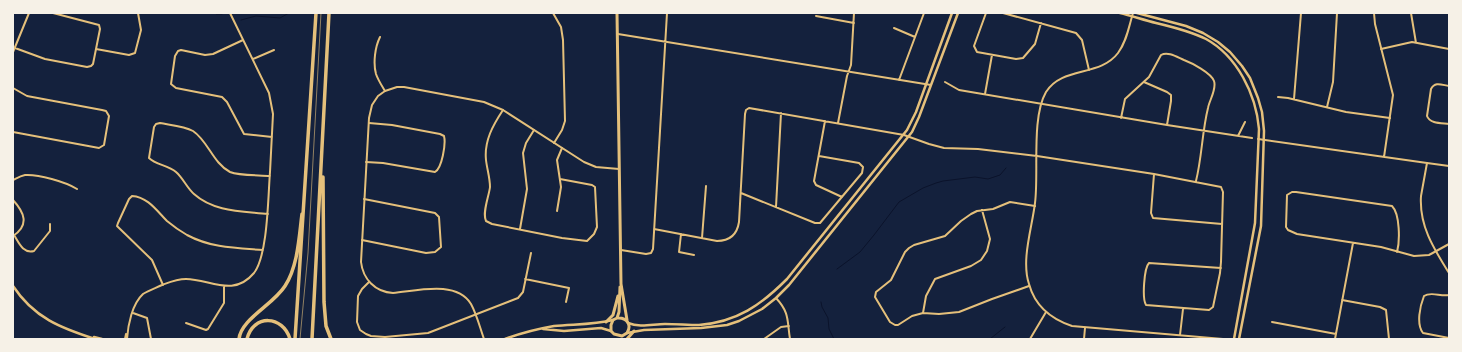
<svg xmlns="http://www.w3.org/2000/svg" width="1462" height="352" font-family="Figtree,sans-serif">
	<rect width="100%" height="100%" fill="#14213d"/>
	<g fill="none" stroke-linecap="round" stroke-linejoin="round">
		<path stroke="#0b132b" stroke-width="1" d="M215,13L216,14H222
			M241,20L256,16L280,18L289,13
			M837,269L860,252L874,235L899,202L923,188L936,183L943,181L975,177L988,179L1000,175L1006,168
			M821,302L822,307L828,318L829,329L834,339
			M990,339L1005,327"/>
		<path stroke="#e5c07b" stroke-width="2" d="M553,13L561,27L563,40L565,121L562,130L554,143
			M986,13L974,46L977,52L1016,59L1023,58L1035,44L1041,23
			M1003,13L1076,33L1082,40L1089,70
			M1411,13L1416,43
			M816,16L854,23
			M894,28L915,37
			M618,34L931,85
			M380,37C375,47 373,63 376,74C378,80 382,86 385,91
			M243,40L213,54L205,55L181,50L178,51L175,56L171,84L176,88L222,97L227,102L244,134L272,137
			M15,48L45,59L87,67L91,66L93,64L100,29L99,25L53,13
			M96,49L129,55L135,53L141,30L138,13
			M1381,49L1412,42L1449,49
			M13,52L29,13
			M253,59L274,50
			M899,80L924,13
			M945,82L959,90L1167,125L1252,138
			M1144,82L1167,92L1171,95V101L1167,125
			M1449,86C1442,85 1435,81 1431,89L1427,116C1430,124 1442,123 1449,124
			M13,88L27,96L102,110L106,111L109,116L104,145L99,148L13,132
			M985,94L992,55
			M1278,97L1288,98L1346,112L1390,118
			M1294,99L1301,13
			M1327,107L1333,82L1337,13
			M503,110C493,125 484,141 486,160C487,169 490,178 490,187C489,196 482,213 486,221L492,224L562,238L587,241L594,234L597,227L595,187L592,185L560,179
			M1121,118L1125,99L1149,77L1161,55C1168,51 1177,57 1184,60C1192,63 1211,73 1214,81C1217,89 1209,101 1208,108C1202,132 1202,157 1196,181
			M825,121L814,181L816,185L842,197
			M838,123L847,76L851,65L854,13
			M1238,136L1245,122
			M1037,156L1154,174L1221,187L1223,192L1221,262L1220,273L1213,307L1209,310L1146,305C1142,299 1144,268 1149,263L1221,268
			M366,162L383,163L435,172C442,168 446,144 444,136L440,134L392,125L369,123
			M1427,163L1449,166
			M1154,174L1151,213L1153,218L1222,224
			M13,180C17,178 20,176 25,175C38,174 66,182 77,189
			M741,193L815,223H820L862,173L863,167L859,163L819,156
			M13,200C24,212 30,225 13,236
			M776,207L781,113
			M557,211L561,187L557,160L562,148
			M268,214C242,211 214,212 194,194C187,188 183,178 176,172C168,165 156,165 149,158L154,127L156,124L160,123C170,125 184,126 193,131C208,141 213,163 230,172C240,176 259,175 270,176
			M520,229L527,189L523,153L526,143L534,130
			M654,229L717,241C729,241 737,235 739,222L745,114L746,110L749,108L904,135
			M681,234L679,252L694,255
			M14,235C19,243 23,254 34,251L50,231V224
			M702,238L706,186
			M362,240L426,253L435,252L441,247L439,217L435,213L364,199
			M621,250L646,254L651,253L653,249L667,13
			M1397,252C1400,241 1400,214 1392,206L1296,192H1292L1287,195L1286,227L1288,230L1297,234L1381,247L1414,256L1429,255L1449,244
			M525,279L569,288L566,302
			M369,282L362,289L358,296L357,322L360,330L366,334L371,336L385,337L428,333L518,298L523,292L531,253
			M163,285L152,260L117,226L118,223L129,199L132,196C148,197 157,211 167,221C173,226 180,231 187,235C211,248 236,248 263,250
			M1029,286L992,299L959,312L939,314L923,313L912,316L898,325H895L890,322L875,297L876,292L891,280L905,252L909,248L914,245L945,236L961,221L971,214L977,211L993,209L1010,202L1035,206
			M1449,295C1441,297 1431,291 1424,296C1420,306 1416,324 1423,333L1449,338
			M776,298C790,313 787,321 790,339
			M1342,300L1380,307L1386,310L1389,339
			M133,313L147,318L151,339
			M923,313L926,296L935,279L971,266L981,260L987,251L990,239L982,210
			M1272,322L1336,334
			M186,323L206,330L208,329L224,303V286
			M1180,335L1183,309
			M125,339L126,334
			M127,339C128,325 132,304 143,294C149,290 156,288 162,285C170,282 177,279 186,279C210,279 233,298 254,273C268,255 268,196 270,172C271,153 272,134 273,114L269,93L230,13
			M764,339L781,327L789,326
			M1030,339L1046,312
			M1084,339L1085,328
			M1335,339L1353,243"/>
		<path stroke="#e5c07b" stroke-width="2" d="M1133,13C1129,26 1127,41 1118,53C1100,77 1062,66 1046,92C1031,118 1039,173 1035,203C1032,228 1021,260 1029,284C1035,306 1051,319 1072,326L1223,339
			M1374,13L1375,24L1393,95L1384,157
			M904,135L929,144L944,148L978,149L1037,156
			M1258,139L1427,163C1425,174 1423,185 1421,196C1419,226 1434,249 1449,273
			M484,339C480,328 477,315 471,304C456,280 417,291 393,293C375,292 363,279 361,262L369,118L372,105L378,96L385,91L397,87H404L484,102L503,110L584,162L596,167L619,169"/>
		<path stroke="#e5c07b" stroke-width="2.5" d="M1120,13C1132,16 1144,20 1156,23C1173,27 1190,31 1206,39C1237,56 1256,94 1259,129L1255,223L1234,339
			M1137,13L1186,26L1203,33L1218,42L1230,52L1242,66L1250,78L1258,98L1262,112L1264,131L1261,226L1239,339
			M13,286C34,318 61,328 95,339
			M628,323C640,328 653,324 665,324C676,324 688,325 699,325C737,322 761,305 787,279L907,130L916,112L952,13
			M543,329L564,331L601,328L611,331
			M627,333L644,330L701,328L727,325L739,321L762,309L776,298L789,285L912,132L919,117L958,13
			M94,337L102,339
			M505,339C521,333 537,329 554,326C573,324 593,325 613,320"/>
		<path stroke="#e5c07b" stroke-width="3" d="M617,13L621,284L627,320
			M617,318C627,317 632,325 627,333L622,336L614,334L611,331V325L613,320L617,318L619,312L620,287
			M606,322L613,315L618,296
			M627,339L634,331"/>
		<path stroke="#e5c07b" stroke-width="3.5" d="M323,177L324,302L326,326L331,339
			M239,339C241,319 273,305 285,286C298,266 299,237 302,214
			M247,339C253,314 283,315 290,339
			M295,339L316,13
			M312,339L329,13"/>
		<path stroke="#918062" stroke-width="1" d="M300,339L308,253L321,13"/>
	</g>
	<rect width="1462" height="352" fill="none" stroke="#f6f1e7" stroke-width="28"/>
</svg>
